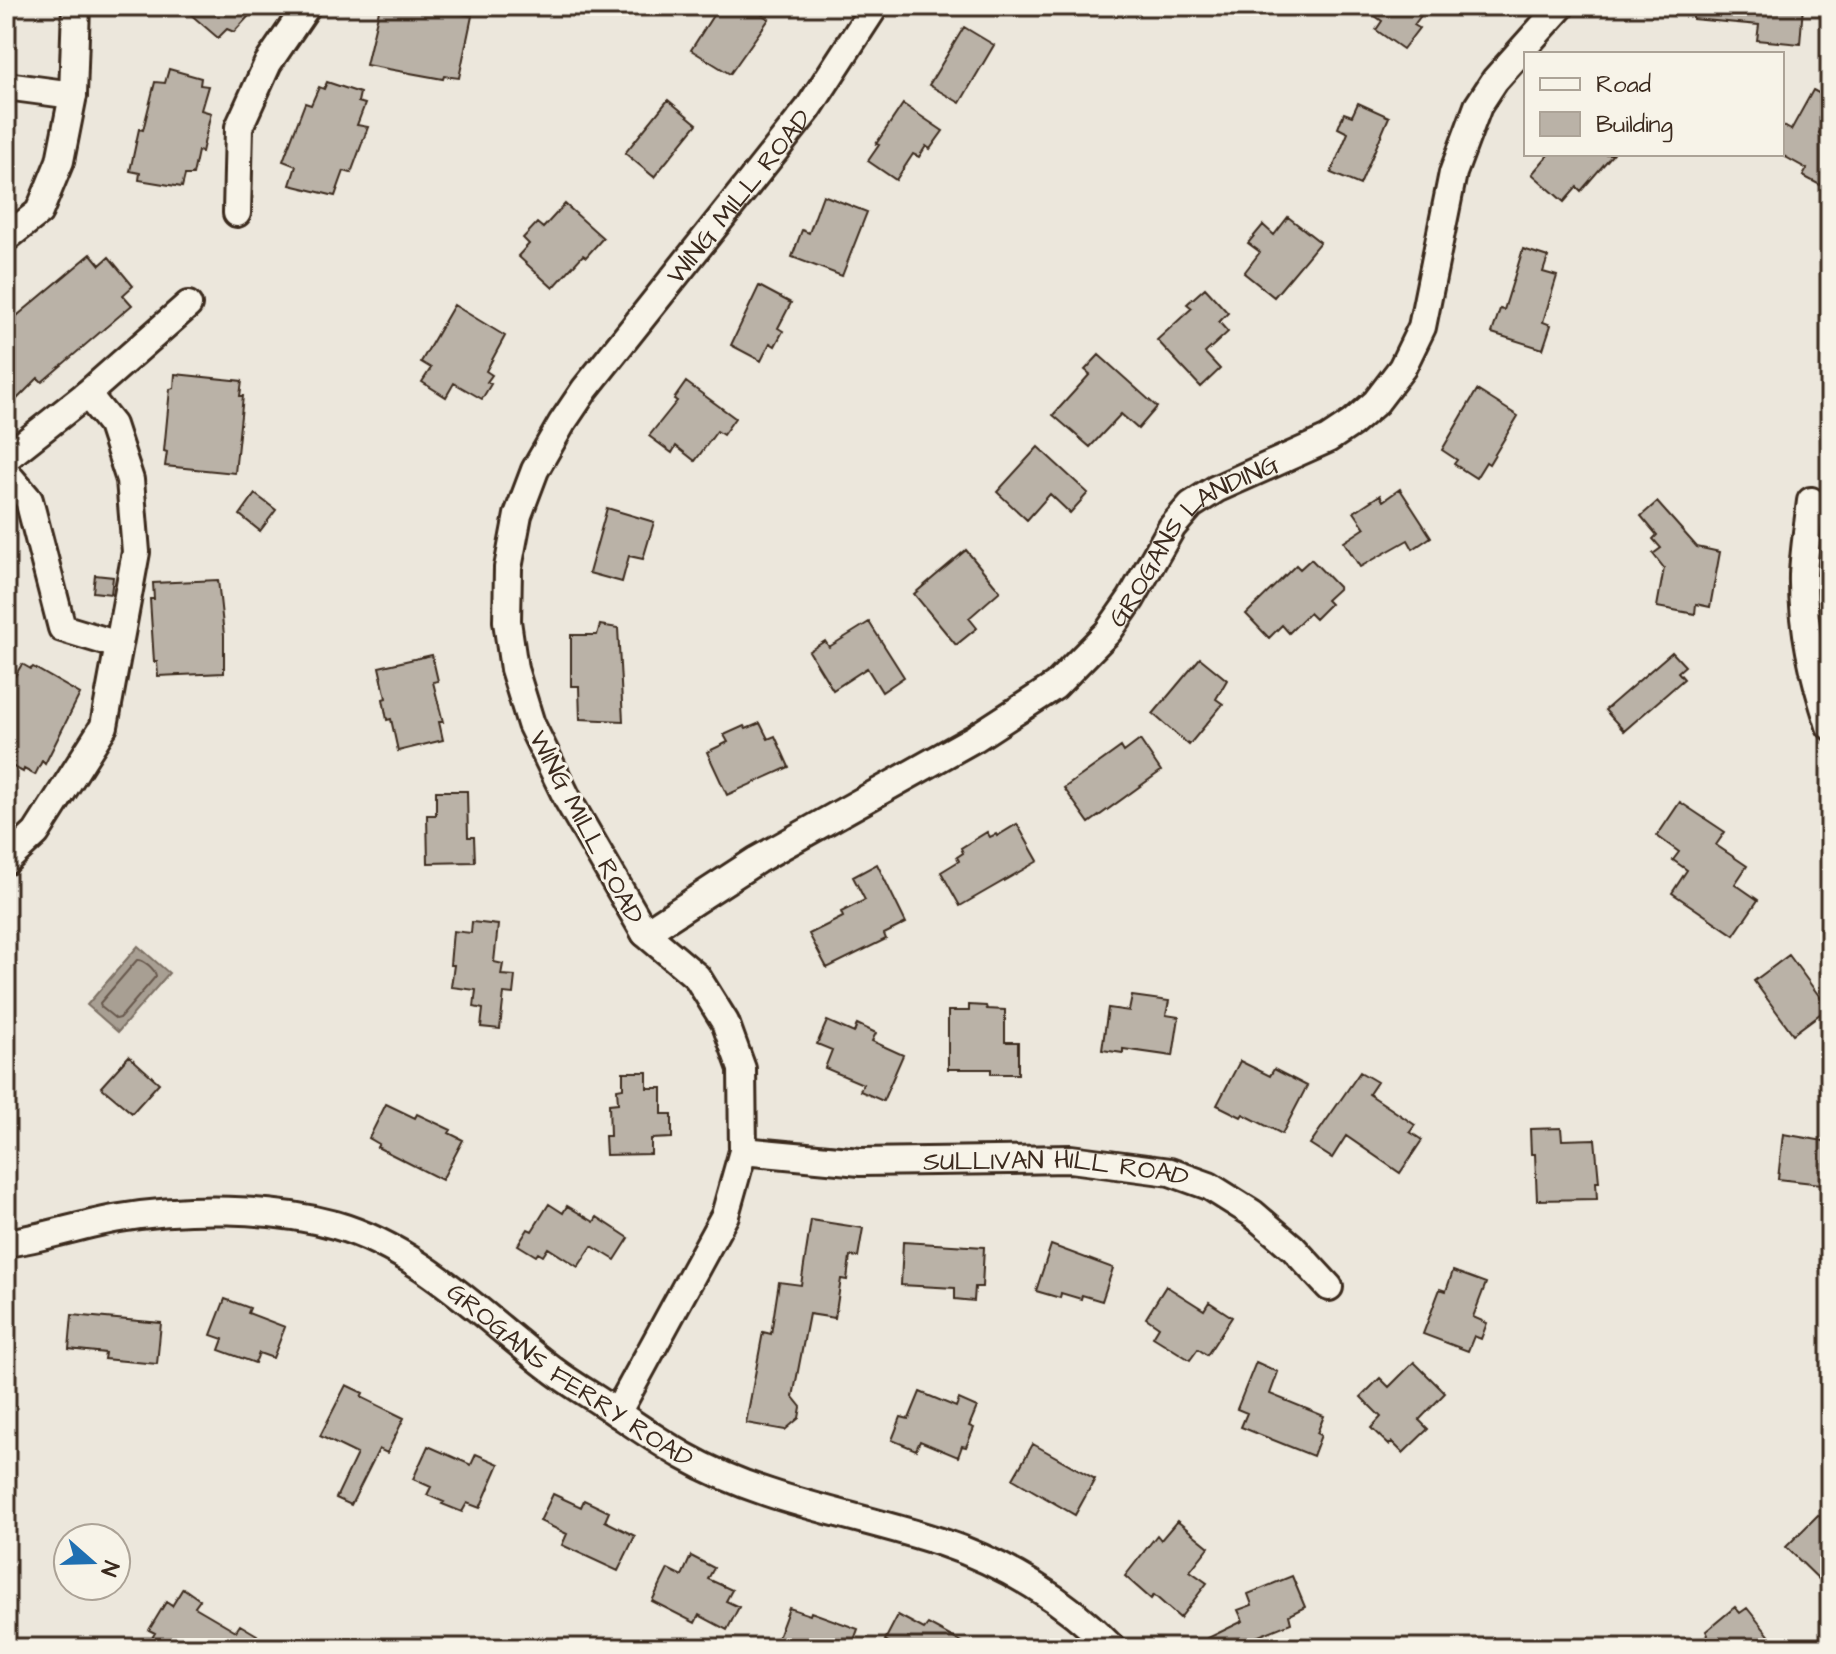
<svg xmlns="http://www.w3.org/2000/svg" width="1836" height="1654" font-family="'Architects Daughter',sans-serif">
	<rect width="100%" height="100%" fill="#ece7dc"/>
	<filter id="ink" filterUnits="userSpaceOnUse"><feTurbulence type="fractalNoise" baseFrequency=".0125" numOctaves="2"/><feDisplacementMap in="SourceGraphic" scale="16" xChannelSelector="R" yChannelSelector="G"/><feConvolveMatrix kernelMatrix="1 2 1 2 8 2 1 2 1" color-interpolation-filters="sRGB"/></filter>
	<g filter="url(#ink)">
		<path fill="#a89f93" stroke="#7c7064" stroke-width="2" d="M138,946L169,973L118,1032L87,1005Z"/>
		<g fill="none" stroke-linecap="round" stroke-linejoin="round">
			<path stroke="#67594d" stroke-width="2" d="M137,960C143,959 155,969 156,976L120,1018L116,1019L101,1007L100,1003Z"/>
		</g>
		<path fill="#bab2a7" stroke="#3b2a1e" stroke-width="2" d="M181,6H258L234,32L227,29L218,38Z
			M380,6H458L457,13L472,16L459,78L444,76L443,79L366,65Z
			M719,6H748L769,19L730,74L691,50Z
			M1361,6H1428L1414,25L1419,28L1403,49L1376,30L1382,21Z
			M1693,6H1803L1800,44L1757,40L1759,25L1693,19Z
			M964,27L994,45L960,103L929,85Z
			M169,69L201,78L200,85L208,86L201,110L211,113L202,152L198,151L193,175H185L182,187L139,180L140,173L130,171L139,129L143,130L155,82L165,83Z
			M327,82L360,93L358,102L365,104L357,125L368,127L351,173L344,171L335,196L290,185L296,166L283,161L305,103L311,105L319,87L324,89Z
			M1813,90L1830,99V113L1819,133L1830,140V183L1824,180L1820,185L1803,176L1807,169L1782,155V125L1791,130Z
			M668,100L697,124L654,177L625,153Z
			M1358,103L1389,117L1360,185L1331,173L1348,133L1338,128L1344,113L1352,116Z
			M903,104L943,131L930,149L926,146L919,157L913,154L896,180L868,161L879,145L876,144Z
			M1549,154H1613L1581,191L1577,187L1564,202L1532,174Z
			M823,195L867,212L842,276L792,257L802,230L809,233Z
			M565,204L603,238L586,257L583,255L553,288L518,256L529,244L523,238L537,223L543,228Z
			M1288,217L1320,242L1274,297L1244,273L1260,252L1248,243L1263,225L1274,235Z
			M1523,249L1548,257L1543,272L1557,276L1543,322L1551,325L1543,349L1492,333L1500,309L1504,310Z
			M91,254L100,265L109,257L133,286L123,295L132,305L42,382L38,378L6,410V325Z
			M759,286L791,303L778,328L783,331L775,346L770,343L761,361L731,345Z
			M1205,288L1228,313L1219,322L1228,332L1205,353L1220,369L1201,387L1157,340L1192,308L1187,304Z
			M454,305L505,336L486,371L492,375L487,382L491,384L482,399L454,383L446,397L422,382L431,368L421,362Z
			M1099,355L1157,407L1138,429L1121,414L1090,447L1053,415L1090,374L1085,370Z
			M175,374L242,381L240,396H243L235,473L165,466L167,452L164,451L170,389L174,388Z
			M686,382L735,418L723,435L717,431L695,461L676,446L672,453L649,436L677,401L674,399Z
			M1477,390L1518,416L1489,464L1486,462L1476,478L1454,464L1457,460L1442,450Z
			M1038,447L1088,493L1070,513L1050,494L1027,520L997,492Z
			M1400,489L1431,537L1413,549L1408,540L1360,567L1344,542L1365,528L1354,512L1380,495L1383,501Z
			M255,494L276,510L260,531L240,515Z
			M1657,502L1697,547L1720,552L1710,607L1696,604L1695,614L1657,607L1664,568L1653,554L1661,548L1653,539L1657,535L1641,516Z
			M607,508L654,522L643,559L629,556L622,582L589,573Z
			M966,550L1000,591L969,618L977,628L956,645L914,594Z
			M1311,559L1339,588L1326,600L1330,604L1315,619L1309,613L1289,633L1282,625L1269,638L1246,614L1296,565L1300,569Z
			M95,575L113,577L111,594L93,592Z
			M218,580L224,635V673L158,676L157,662H154L150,599H154L153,583Z
			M869,622L904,677L882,692L867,668L833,690L809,651L825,641L829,647Z
			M600,625L618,628L623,721L580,719L579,686H571V635H597Z
			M1672,652L1685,666L1678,672L1684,679L1624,731L1605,710Z
			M432,655L438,681L433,682L443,722H439L443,740L398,751L391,719L387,720L383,699L386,698L379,667Z
			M1200,658L1227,680L1216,699L1223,704L1189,745L1153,714Z
			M22,664L31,669L33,667L80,694L45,764L42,761L35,775L24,769L23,772L6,763V684L11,675L15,676Z
			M760,723L768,739L775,736L789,767L727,795L707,752L728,742L724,735L744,726L746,729Z
			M1140,740L1161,771L1089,823L1064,788L1121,747L1124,752Z
			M436,791H467L468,837H474L475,862L428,863L427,815H436Z
			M1680,802L1725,832L1716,845L1747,866L1735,884L1758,900L1734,935L1672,893L1687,870L1673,860L1679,852L1657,836Z
			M1017,824L1038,861L960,906L941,872L959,861L957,857L963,853L961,848L987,832L990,837L996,834L997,836Z
			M877,864L906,923L884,934L886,939L827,968L809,934L843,917L841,912L865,900L853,877Z
			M472,922L498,925L494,962L503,964L501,975L515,976L513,994L504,993L500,1029L481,1027L483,1009L474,1007L476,990L451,987L454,965H450L453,931L471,933Z
			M1789,955L1828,1008L1793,1034L1754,981Z
			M1132,996L1169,1001L1166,1015L1179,1017L1173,1056L1123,1049V1053L1102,1050L1108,1008L1129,1011Z
			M969,1005L986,1006L987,1009L1005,1010V1042H1018V1074H991V1069H948V1011H969Z
			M827,1021L854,1033L857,1024L876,1033L872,1041L903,1055L883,1101L860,1091L863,1084L825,1068L832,1050L817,1044Z
			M129,1056L159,1083L132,1113L101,1087Z
			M1240,1061L1270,1076L1274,1069L1307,1086L1282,1134L1243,1114L1241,1117L1217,1105Z
			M623,1072H647V1088H662V1114H672V1138L651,1139V1154L606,1155L605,1136H610L609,1104L618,1103L617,1089L623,1088Z
			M1360,1072L1377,1082L1369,1094L1415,1125L1410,1132L1422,1140L1400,1173L1346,1136L1332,1158L1310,1144Z
			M386,1104L415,1118L417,1114L451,1130L449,1133L463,1140L442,1180L377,1147L379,1144L369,1138Z
			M1561,1128L1562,1140L1595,1139L1599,1182H1596L1597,1199L1537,1200L1535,1154H1531L1530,1129Z
			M1783,1134L1830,1142V1185L1778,1179Z
			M549,1204L563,1213L567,1206L594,1222L597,1217L629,1238L615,1260L592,1246L578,1267L548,1248L543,1256L538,1253L536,1256L518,1245L528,1229L532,1231Z
			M811,1220L863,1228L858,1257L850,1256L847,1280L841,1279L835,1318L809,1314L793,1397L801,1407L799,1418L785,1430L746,1423L763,1332L771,1334L779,1282L801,1285Z
			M903,1242L984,1247L982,1287H975L974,1301L955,1299V1288L901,1285Z
			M1051,1245L1113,1268L1102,1301L1082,1295L1081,1299L1061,1293L1060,1298L1036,1291Z
			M1453,1271L1486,1283L1473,1317L1487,1323L1481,1339L1474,1336L1468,1351L1423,1334L1440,1289L1446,1291Z
			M1166,1286L1204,1310L1209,1302L1232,1317L1207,1355L1198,1349L1190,1360L1153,1337L1159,1327L1146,1318Z
			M225,1299L250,1308L248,1313L285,1327L273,1358L259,1353L255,1363L219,1350L223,1339L211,1335Z
			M72,1315L161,1323L157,1364L104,1359L105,1353L69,1349Z
			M1256,1362L1278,1372L1270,1394L1324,1416L1317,1433L1321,1435L1313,1456L1241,1427L1247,1413L1237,1409Z
			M1414,1362L1445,1393L1419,1420L1428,1429L1403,1453L1392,1442L1389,1445L1371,1428L1381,1417L1361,1397L1380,1378L1389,1387Z
			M346,1385L363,1393L361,1397L404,1418L387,1453L379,1449L351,1505L336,1498L357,1454L320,1436Z
			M920,1392L956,1407L959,1399L977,1407L969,1426L974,1428L966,1447L962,1446L958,1457L920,1441L916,1450L892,1440L901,1417L909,1419Z
			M1033,1444L1095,1479L1075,1515L1013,1479Z
			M428,1446L471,1465L476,1454L499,1464L480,1508L467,1503L462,1512L442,1504L444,1502L427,1495L431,1487L413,1479Z
			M553,1494L581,1507L584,1500L609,1512L605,1521L635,1536L618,1571L562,1545L567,1534L540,1521Z
			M1818,1515L1830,1527V1590L1786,1547Z
			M1177,1521L1209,1547L1190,1571L1207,1583L1180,1618L1154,1595L1151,1599L1125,1576L1157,1535L1161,1540Z
			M691,1556L714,1568L708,1579L732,1590L726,1601L739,1607L727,1630L699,1615L695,1623L652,1601L668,1569L682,1576Z
			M1292,1576L1305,1607L1289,1615L1291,1623L1246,1641L1244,1639L1221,1648H1205L1202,1641L1243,1621L1238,1610L1252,1605L1248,1594Z
			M183,1588L200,1600L195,1607L236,1631L240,1625L257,1635L253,1642L263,1648H146L155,1633L149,1630L166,1602L172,1606Z
			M1735,1607L1740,1613L1747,1608L1779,1648H1693L1708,1635L1706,1631Z
			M789,1608L810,1615L811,1612L858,1629L851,1648H791L776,1643Z
			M898,1615L924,1629L928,1624L972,1648H899L885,1640Z"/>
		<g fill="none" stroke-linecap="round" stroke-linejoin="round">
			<defs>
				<g id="minor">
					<path d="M6,86L73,95"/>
					<path d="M237,213L239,127L268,63L307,6"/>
					<path d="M6,238L39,212L60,161L73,95L76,6"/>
					<path d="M6,458L87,394L188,305"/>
					<path d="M6,473L29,500L62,628L118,645"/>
					<path d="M1811,501C1808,526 1804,551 1803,575C1802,628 1814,677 1830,726"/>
					<path d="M6,861L36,833L104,726L136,552L130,480L112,425L87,394"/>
					<path id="s1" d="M645,933L757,860L975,738L1055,686L1108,632L1131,599L1172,527L1191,505L1216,489L1328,439L1352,423L1376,402L1402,368L1422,327L1453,173L1478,106L1495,80L1561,6"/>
					<path id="s2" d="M743,1151L860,1162L1071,1159L1170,1172L1209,1186L1252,1213L1293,1248L1329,1287"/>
					<path id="s3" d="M6,1243C45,1238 82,1224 120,1218C186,1207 271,1207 335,1225C419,1249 482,1316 550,1368C569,1383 591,1395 611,1409C635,1425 659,1442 684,1456C763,1501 855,1514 941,1542C1004,1563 1066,1600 1112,1648"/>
					<path id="s4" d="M617,1413L725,1215L743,1151L742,1069L725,1022L697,977L645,933L568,800L531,724L514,669L507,621L508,568L518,515L535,470L562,423L585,389L808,109L875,6"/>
				</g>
			</defs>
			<use href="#minor" stroke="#3b2a1e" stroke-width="32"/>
			<use href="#minor" stroke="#f7f3e8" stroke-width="26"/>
		</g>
	</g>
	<g text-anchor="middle" stroke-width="6" stroke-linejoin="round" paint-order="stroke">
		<g font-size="26" fill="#3b2a1e" stroke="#f7f3e8">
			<text dy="9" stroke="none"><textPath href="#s4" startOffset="1386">WING MILL ROAD</textPath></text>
			<text dy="9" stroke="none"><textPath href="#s1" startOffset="684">GROGANS LANDING</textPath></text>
			<text transform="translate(587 827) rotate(62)" y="9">WING MILL ROAD</text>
			<text dy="9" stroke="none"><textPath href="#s2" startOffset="314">SULLIVAN HILL ROAD</textPath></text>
			<text dy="9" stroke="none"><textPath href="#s3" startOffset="614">GROGANS FERRY ROAD</textPath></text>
		</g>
	</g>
	<rect width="1836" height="1654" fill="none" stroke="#f7f3e8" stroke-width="32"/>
	<rect x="16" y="16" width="1804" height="1622" fill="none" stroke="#3b2a1e" stroke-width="3" filter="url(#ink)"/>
	<rect x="1524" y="52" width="260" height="104" fill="#f7f3e8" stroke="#aca397" stroke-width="2"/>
	<rect x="1540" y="78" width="40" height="12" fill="#f7f3e8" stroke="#aca397" stroke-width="2"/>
	<text x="1596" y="92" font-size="24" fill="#3b2a1e">Road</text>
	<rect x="1540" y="112" width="40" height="24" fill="#bab2a7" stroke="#aca397" stroke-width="2"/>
	<text x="1596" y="132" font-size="24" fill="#3b2a1e">Building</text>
	<g transform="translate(92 1562) rotate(110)"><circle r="38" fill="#f7f3e8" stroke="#aca397" stroke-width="2"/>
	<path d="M0-6L14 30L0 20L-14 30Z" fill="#1f6fb2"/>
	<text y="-12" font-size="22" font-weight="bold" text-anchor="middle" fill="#3b2a1e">N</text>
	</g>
</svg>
